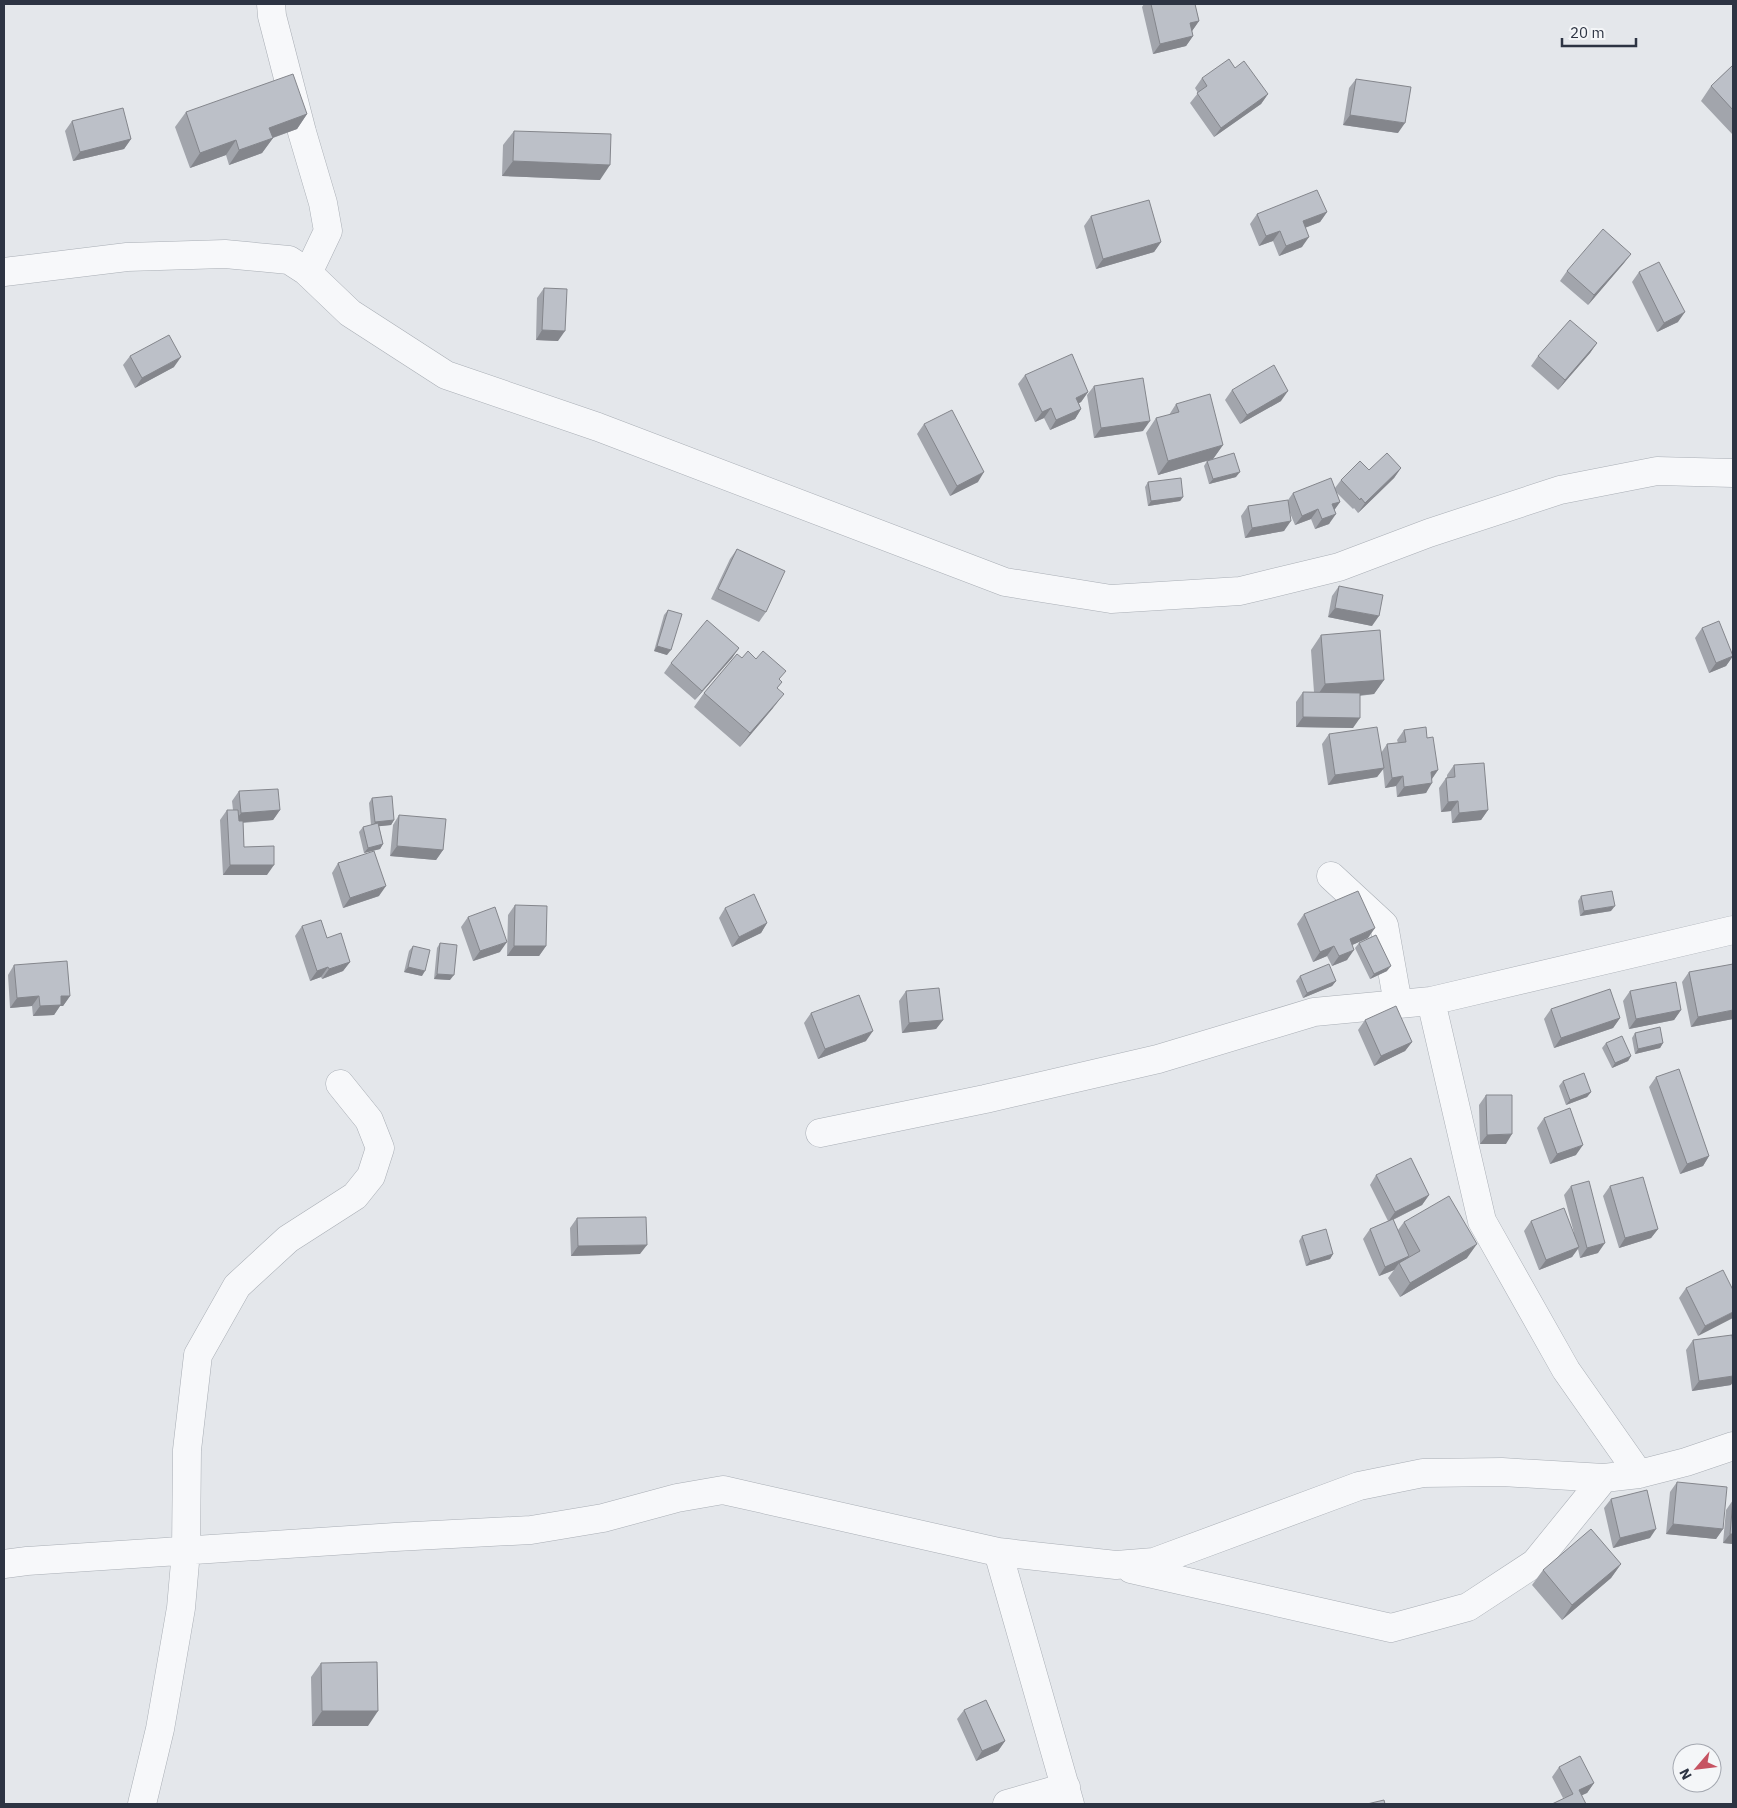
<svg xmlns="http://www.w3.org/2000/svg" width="1737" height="1808" font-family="'IBM Plex Sans',sans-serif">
	<rect width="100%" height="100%" fill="#e4e7eb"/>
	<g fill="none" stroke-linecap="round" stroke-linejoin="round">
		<defs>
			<path id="minor" d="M271,4L272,16L302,132L323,203L328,231L308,273
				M4,272L127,257L225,254L289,260L306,271L350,313L446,375L598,427L1005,582L1111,599L1240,591L1339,567L1429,533L1560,490L1657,471L1733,473
				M1331,876L1384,925L1398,1004
				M820,1133L985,1099L1158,1059L1314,1012L1431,1001
				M1639,1474L1566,1370L1482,1221L1431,1001L1733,930
				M998,1552L1070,1804
				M4,1564L27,1561L395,1537L531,1530L603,1518L677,1498L723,1490L998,1552L1116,1565L1154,1562L1359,1486L1423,1473L1502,1472L1604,1478L1639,1474L1686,1462L1733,1446
				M1131,1569L1391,1628L1468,1607L1535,1563L1604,1478
				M142,1804L160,1729L181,1608L186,1551L187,1450L198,1355L237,1286L288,1239L355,1196L371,1176L380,1148L369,1120L340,1084
				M1007,1804L1066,1787"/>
		</defs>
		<use href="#minor" stroke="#a9aeb5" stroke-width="29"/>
		<use href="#minor" stroke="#f7f8fa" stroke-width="28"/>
	</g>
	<path fill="#a2a5ac" d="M1144,4H1195L1199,21L1192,31L1193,36L1186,46L1153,54L1142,7Z
		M1733,65V135L1701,101L1711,86Z
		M1202,78L1268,94L1261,104L1214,137L1190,103L1198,93L1195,88Z
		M1356,79L1398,133L1343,125L1349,88Z
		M186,112L307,114L297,129L273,138L262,153L229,165L226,155L190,168L175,127Z
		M72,121L131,139L124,149L73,161L65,131Z
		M514,131L600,180L502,176L503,145Z
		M1327,212L1320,222L1305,228L1302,247L1279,256L1273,241L1259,246L1250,224L1257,214Z
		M1091,216L1161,242L1154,252L1096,269L1084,226Z
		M1631,254L1624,263L1588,305L1560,281L1567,271Z
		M1639,272L1678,322L1657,332L1632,282Z
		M544,288L558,341L536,340L537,298Z
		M1597,343L1590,353L1558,390L1531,366L1538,356Z
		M130,356L174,367L135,388L123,365Z
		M1025,375L1088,392L1081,402L1079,403L1081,409L1075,419L1050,430L1044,418L1035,422L1018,384Z
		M1094,386L1143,431L1094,438L1087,395Z
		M1232,390L1281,401L1240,424L1225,400Z
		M1176,404L1223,445L1213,459L1158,475L1146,433L1156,418L1169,415Z
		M924,424L978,482L950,496L917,434Z
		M1207,461L1236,477L1209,484L1204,466Z
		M1401,468L1394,478L1358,513L1354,508L1353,509L1336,492L1340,502L1334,510L1329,524L1315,529L1311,519L1295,525L1290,513L1284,531L1245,538L1241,516L1248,506L1288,500L1293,493L1335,488L1341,480L1369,470Z
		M1148,482L1183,497L1180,501L1148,506L1145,487Z
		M737,549L766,612L759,622L711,599L730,559Z
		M1339,586L1372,626L1328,617L1332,596Z
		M668,610L667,655L654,651L664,615Z
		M1702,628L1733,656L1726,666L1709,673L1695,638Z
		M1321,635L1384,680L1374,694L1360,696L1353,728L1296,727V702L1303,692H1314L1311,650Z
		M739,648L732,658L695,700L664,673L671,663Z
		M742,658L782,682L777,688L773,708L740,747L694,707L704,693Z
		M1404,730L1427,738L1438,770L1432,779L1426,793L1397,797L1396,786L1385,788L1383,769L1377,777L1328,785L1322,744L1329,734L1381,753L1387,744L1398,743L1397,740Z
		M1454,765L1488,810L1481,820L1452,823L1451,811L1441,812L1439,788L1446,778H1447V775Z
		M239,791L280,810L273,820L243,823L244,847L267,875H223L220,820L227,810H233L232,801Z
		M372,798L394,820L391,825L379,826L383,844L380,849L364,853L359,832L363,827L371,825L369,803Z
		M399,815L443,850L436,860L390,856L393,825Z
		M338,863L379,896L343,908L332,873Z
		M1581,896L1611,911L1580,916L1578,901Z
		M515,905L546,946L539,956H507L508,915Z
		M725,908L767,923L761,933L732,947L719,918Z
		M1304,914L1368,938L1352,945L1347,960L1332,966L1327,956L1313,962L1297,924Z
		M468,917L500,952L473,961L461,927Z
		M302,926L327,938L350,962L343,971L322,979L321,977L310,981L295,936Z
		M440,943L450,980L434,979L437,948Z
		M1359,943L1387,971L1370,979L1355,948Z
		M413,946L422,976L404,972L409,951Z
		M14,965L70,996L63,1006H60L54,1015L33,1016L32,1006L10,1008L8,975Z
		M1689,972L1733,1019L1691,1027L1682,982Z
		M1300,976L1336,981L1332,986L1303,998L1296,981Z
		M906,991L943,1020L936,1029L902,1033L899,1001Z
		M1630,991L1681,1010L1674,1020L1629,1029L1623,1001Z
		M1551,1009L1620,1018L1613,1028L1554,1048L1544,1019Z
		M811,1013L866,1041L818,1059L804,1023Z
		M1365,1020L1412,1042L1405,1051L1374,1066L1358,1030Z
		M1635,1033L1663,1043L1660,1048L1635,1054L1632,1038Z
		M1606,1043L1631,1056L1628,1061L1612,1068L1602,1048Z
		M1656,1077L1709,1156L1703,1166L1680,1174L1649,1087Z
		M1563,1081L1591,1092L1587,1097L1566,1105L1559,1086Z
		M1486,1095L1506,1144H1480L1479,1105Z
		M1544,1118L1576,1155L1550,1164L1537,1128Z
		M1376,1175L1429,1195L1422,1205L1393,1220L1398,1230L1404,1222L1467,1258L1400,1297L1388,1278L1394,1270L1379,1276L1363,1239L1370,1229L1388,1221L1370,1185Z
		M1571,1186L1598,1253L1580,1258L1578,1249L1572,1257L1539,1270L1524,1231L1531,1221L1574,1233L1564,1195Z
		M1610,1186L1658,1229L1651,1238L1619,1248L1603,1196Z
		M577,1218L640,1254L571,1256L570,1228Z
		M1302,1236L1333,1254L1330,1259L1306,1266L1299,1241Z
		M1686,1288L1733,1290L1698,1336L1679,1298Z
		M1693,1340L1731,1385L1692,1391L1686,1350Z
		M1677,1482L1723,1529L1716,1539L1666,1534L1670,1492Z
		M1611,1499L1650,1538L1613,1548L1604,1508Z
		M1733,1500V1544L1723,1543L1726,1510Z
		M1621,1564L1611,1578L1562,1620L1532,1585L1543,1570Z
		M321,1663L368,1726H312L311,1677Z
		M964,1710L1005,1741L998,1751L976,1761L957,1719Z
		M1559,1767L1594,1783L1587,1793L1563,1798L1552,1777Z"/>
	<path fill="#84868c" d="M1199,21L1192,31L1183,33L1190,23Z
		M1193,36L1186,46L1153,54L1160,44Z
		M1268,94L1261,104L1214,137L1221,128Z
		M307,114L297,129L258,143L269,128Z
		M1350,115L1405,123L1398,133L1343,125Z
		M273,138L262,153L229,165L239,150Z
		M131,139L124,149L73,161L80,152Z
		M236,140L226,155L190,168L200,153Z
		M513,161L610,165L600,180L502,176Z
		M1327,212L1320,222L1296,231L1303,221Z
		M1280,231L1273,241L1259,246L1266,236Z
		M1309,237L1302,247L1279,256L1286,246Z
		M1161,242L1154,252L1096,269L1103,259Z
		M1631,254L1624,263L1588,305L1594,295Z
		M1685,312L1678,322L1657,332L1664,323Z
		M542,330L565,331L558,341L536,340Z
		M1597,343L1590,353L1558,390L1565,380Z
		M181,357L174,367L135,388L142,378Z
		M1288,391L1281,401L1240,424L1247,415Z
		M1088,392L1081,402L1070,408L1076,398Z
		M1051,408L1044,418L1035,422L1042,412Z
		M1081,409L1075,419L1050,430L1056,420Z
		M1150,421L1143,431L1094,438L1101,428Z
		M1223,445L1213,459L1158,475L1168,461Z
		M1401,468L1394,478L1358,513L1365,503Z
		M984,472L978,482L950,496L957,486Z
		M1240,472L1236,477L1209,484L1213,479Z
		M1183,497L1180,501L1148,506L1151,501Z
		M1340,502L1333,512L1332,504Z
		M1318,509L1311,519L1295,525L1302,516Z
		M1336,514L1329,524L1315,529L1322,519Z
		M1291,521L1284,531L1245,538L1252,528Z
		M1335,608L1379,616L1372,626L1328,617Z
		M657,646L671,650L667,655L654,651Z
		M739,648L732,658L695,700L702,691Z
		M1733,656L1726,666L1709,673L1716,663Z
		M1384,680L1374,694L1315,699L1325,684Z
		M784,694L773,708L740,747L750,733Z
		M1303,717L1360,718L1353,728L1296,727Z
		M1384,768L1377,777L1328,785L1335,775Z
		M1438,770L1431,780V772Z
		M1403,776L1396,786L1385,788L1392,778Z
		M1432,783L1426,793L1397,797L1404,787Z
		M1458,801L1451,811L1441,812L1448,802Z
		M280,810L273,820L234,823L241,813Z
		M1488,810L1481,820L1452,823L1459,813Z
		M394,820L391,825L372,827L375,822Z
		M383,844L380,849L364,853L368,848Z
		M397,846L443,850L436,860L390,856Z
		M230,865H274L267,875H223Z
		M386,886L379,896L343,908L350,898Z
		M1615,906L1611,911L1580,916L1584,911Z
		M767,923L761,933L732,947L739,937Z
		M1375,928L1368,938L1343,949L1350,939Z
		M507,942L500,952L473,961L480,951Z
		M514,946H546L539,956H507Z
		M1334,946L1327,956L1313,962L1320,952Z
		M1354,950L1347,960L1332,966L1339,956Z
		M350,962L343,971L322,979L329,969Z
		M1391,966L1387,971L1370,979L1374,974Z
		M328,967L321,977L310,981L317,971Z
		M408,967L425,971L422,976L404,972Z
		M437,974L454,975L450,980L434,979Z
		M1336,981L1332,986L1303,998L1307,993Z
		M39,996L32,1006L10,1008L17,998Z
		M61,996H70L63,1006H60L54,1015L33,1016L40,1006Z
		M1681,1010L1674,1020L1629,1029L1636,1019Z
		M1733,1010V1019L1691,1027L1698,1017Z
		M1620,1018L1613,1028L1554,1048L1561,1038Z
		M943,1020L936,1029L902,1033L909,1023Z
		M873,1031L866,1041L818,1059L825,1049Z
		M1412,1042L1405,1051L1374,1066L1381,1056Z
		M1663,1043L1660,1048L1635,1054L1638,1049Z
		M1631,1056L1628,1061L1612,1068L1615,1063Z
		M1591,1092L1587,1097L1566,1105L1570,1100Z
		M1512,1134L1506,1144H1480L1487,1135Z
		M1583,1145L1576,1155L1550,1164L1557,1154Z
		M1709,1156L1703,1166L1680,1174L1687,1164Z
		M1429,1195L1422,1205L1388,1222L1395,1212Z
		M1658,1229L1651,1238L1619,1248L1625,1238Z
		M1605,1243L1598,1253L1580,1258L1587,1248Z
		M1477,1244L1467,1258L1400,1297L1410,1283Z
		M647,1245L640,1254L571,1256L578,1246Z
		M1579,1247L1572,1257L1539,1270L1546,1260Z
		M1333,1254L1330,1259L1306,1266L1310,1261Z
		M1409,1256L1402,1266L1399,1263L1394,1270L1379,1276L1385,1267Z
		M1733,1312V1318L1698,1336L1705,1326Z
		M1733,1376V1382L1731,1385L1692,1391L1699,1381Z
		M1673,1524L1723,1529L1716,1539L1666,1534Z
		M1656,1529L1650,1538L1613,1548L1620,1538Z
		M1730,1534H1733V1544L1723,1543Z
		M1621,1564L1611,1578L1562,1620L1572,1605Z
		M322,1711H378L368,1726H312Z
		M1005,1741L998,1751L976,1761L982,1751Z
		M1594,1783L1587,1793L1572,1800L1579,1790Z"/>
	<path fill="#bcc0c8" stroke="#84868c" d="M1151,4H1195L1199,21L1190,23L1193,36L1160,44Z
		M1229,59L1235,68L1244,61L1268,94L1221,128L1197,93L1207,86L1202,78Z
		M1733,65V110L1711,86Z
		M293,74L307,114L269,128L273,138L239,150L236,140L200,153L186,112Z
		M1356,79L1411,87L1405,123L1350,115Z
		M123,108L131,139L80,152L72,121Z
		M514,131L611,134L610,165L513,161Z
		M1317,190L1327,212L1303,221L1309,237L1286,246L1280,231L1266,236L1257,214Z
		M1149,200L1161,242L1103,259L1091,216Z
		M1603,229L1631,254L1594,295L1567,271Z
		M1659,262L1685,312L1664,323L1639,272Z
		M544,288L567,289L565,331L542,330Z
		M1570,320L1597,343L1565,380L1538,356Z
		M169,335L181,357L142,378L130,356Z
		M1072,354L1088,392L1076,398L1081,409L1056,420L1051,408L1042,412L1025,375Z
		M1274,365L1288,391L1247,415L1232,390Z
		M1143,378L1150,421L1101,428L1094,386Z
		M1210,394L1223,445L1168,461L1156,418L1179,412L1176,404Z
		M952,410L984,472L957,486L924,424Z
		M1234,453L1240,472L1213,479L1207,461Z
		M1387,453L1401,468L1365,503L1361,498L1360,500L1341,480L1360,461L1369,470Z
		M1181,478L1183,497L1151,501L1148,482Z
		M1331,478L1340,502L1332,504L1336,514L1322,519L1318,509L1302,516L1293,493Z
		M1288,500L1291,521L1252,528L1248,506Z
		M737,549L785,571L766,612L718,589Z
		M1339,586L1383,595L1379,616L1335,608Z
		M668,610L682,614L671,650L657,646Z
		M707,620L739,648L702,691L671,663Z
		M1719,621L1733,656L1716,663L1702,628Z
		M1380,630L1384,680L1325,684L1321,635Z
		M748,651L756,659L763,651L786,671L779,679L782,682L777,688L784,694L750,733L704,693L737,654L742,658Z
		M1303,692L1360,693V718L1303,717Z
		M1377,727L1384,768L1335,775L1329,734Z
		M1426,727L1427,738L1433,737L1438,770L1431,772L1432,783L1404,787L1403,776L1392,778L1387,744L1406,742L1404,730Z
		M1484,763L1488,810L1459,813L1458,801L1448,802L1446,778L1455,777L1454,765Z
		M278,789L280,810L241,813L239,791Z
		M392,796L394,820L375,822L372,798Z
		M227,810H238L239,821H243L244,847L274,846V865H230Z
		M399,815L446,819L443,850L397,846Z
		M378,823L383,844L368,848L363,827Z
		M374,851L386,886L350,898L338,863Z
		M1358,891L1375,928L1350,939L1354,950L1339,956L1334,946L1320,952L1304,914Z
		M1612,891L1615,906L1584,911L1581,896Z
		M754,894L767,923L739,937L725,908Z
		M515,905L547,906L546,946H514Z
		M495,907L507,942L480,951L468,917Z
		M321,920L327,938L341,933L350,962L329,969L328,967L317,971L302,926Z
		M1376,935L1391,966L1374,974L1359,943Z
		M440,943L457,945L454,975L437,974Z
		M413,946L430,950L425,971L408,967Z
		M67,961L70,996H61V1005L40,1006L39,996L17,998L14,965Z
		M1329,964L1336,981L1307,993L1300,976Z
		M1733,964V1010L1698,1017L1689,972Z
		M1676,982L1681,1010L1636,1019L1630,991Z
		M939,988L943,1020L909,1023L906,991Z
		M1610,989L1620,1018L1561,1038L1551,1009Z
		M859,995L873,1031L825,1049L811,1013Z
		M1396,1006L1412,1042L1381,1056L1365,1020Z
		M1660,1027L1663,1043L1638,1049L1635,1033Z
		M1622,1036L1631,1056L1615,1063L1606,1043Z
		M1679,1069L1709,1156L1687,1164L1656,1077Z
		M1584,1073L1591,1092L1570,1100L1563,1081Z
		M1486,1095H1512V1134L1487,1135Z
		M1570,1108L1583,1145L1557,1154L1544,1118Z
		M1411,1158L1429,1195L1395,1212L1376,1175Z
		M1643,1177L1658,1229L1625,1238L1610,1186Z
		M1589,1181L1605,1243L1587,1248L1571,1186Z
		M1449,1196L1477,1244L1410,1283L1399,1263L1420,1251L1404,1222Z
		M1564,1208L1579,1247L1546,1260L1531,1221Z
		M646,1217L647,1245L578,1246L577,1218Z
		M1393,1219L1409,1256L1385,1267L1370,1229Z
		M1326,1229L1333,1254L1310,1261L1302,1236Z
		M1723,1270L1733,1290V1312L1705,1326L1686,1288Z
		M1732,1335L1733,1344V1376L1699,1381L1693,1340Z
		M1677,1482L1727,1487L1723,1529L1673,1524Z
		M1647,1490L1656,1529L1620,1538L1611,1499Z
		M1733,1500V1534H1730Z
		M1591,1529L1621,1564L1572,1605L1543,1570Z
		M377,1662L378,1711H322L321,1663Z
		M986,1700L1005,1741L982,1751L964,1710Z
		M1580,1756L1594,1783L1579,1790L1586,1804H1552L1573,1794L1559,1767Z
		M1384,1800L1385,1804H1367Z"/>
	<rect width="1737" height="1808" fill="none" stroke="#2d3443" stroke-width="10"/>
	<g transform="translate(1697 1768) rotate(242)"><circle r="24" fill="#f4f6f8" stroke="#a4a8b0"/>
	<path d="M0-4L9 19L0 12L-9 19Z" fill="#c65362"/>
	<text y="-8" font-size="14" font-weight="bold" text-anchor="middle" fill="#2d3443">N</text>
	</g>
	<path d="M1562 38v8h74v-8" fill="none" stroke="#2d3443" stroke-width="2.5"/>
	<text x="1570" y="38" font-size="15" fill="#2d3443" stroke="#f4f6f8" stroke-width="4" paint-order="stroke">20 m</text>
</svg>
